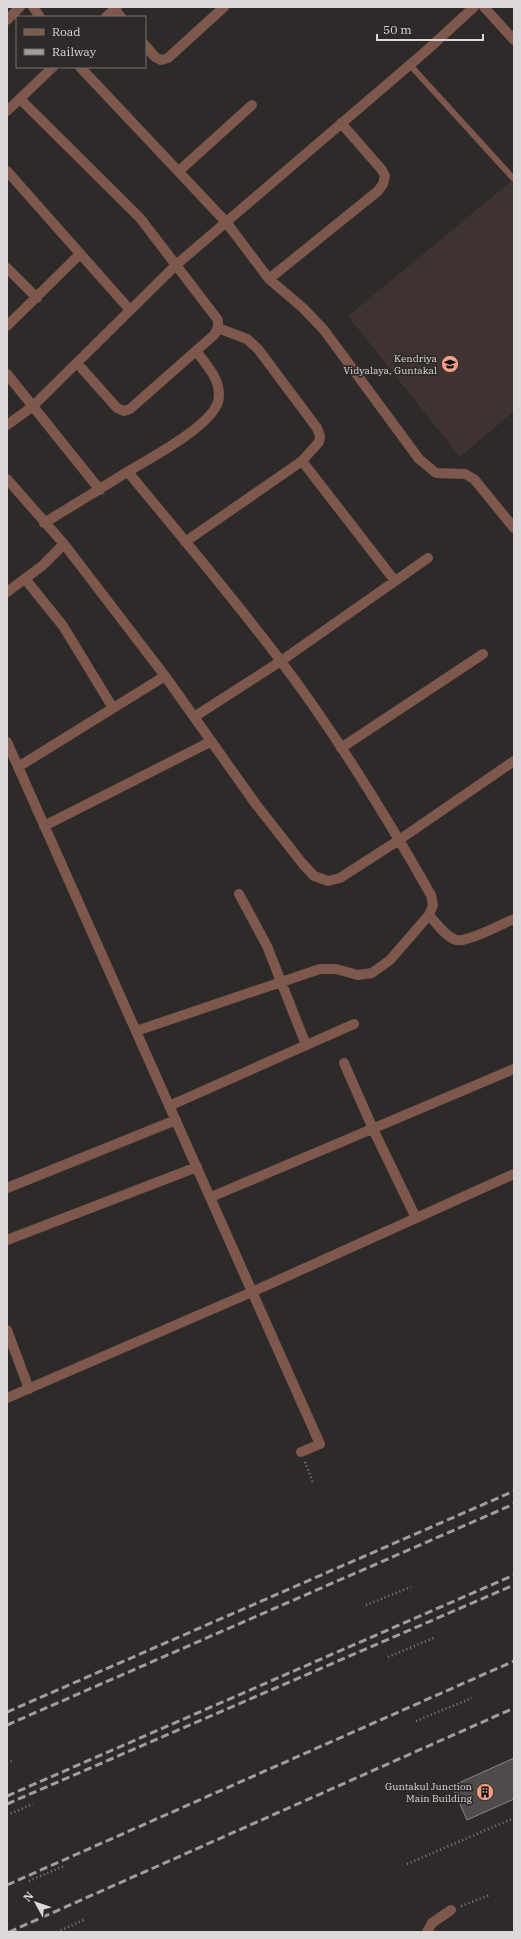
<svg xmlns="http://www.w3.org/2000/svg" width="521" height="1939" font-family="'IBM Plex Serif',serif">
	<rect width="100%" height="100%" fill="#2e2a29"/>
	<path fill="#3e3331" d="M514,179V411L460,457L348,316Z"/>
	<path fill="#514c4b" stroke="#8b8685" d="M514,1758V1799L467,1820L452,1786Z"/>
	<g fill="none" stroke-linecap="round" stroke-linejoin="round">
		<path stroke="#858180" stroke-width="2.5" stroke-dasharray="1 3" stroke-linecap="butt" d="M305,1462L313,1483
			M366,1605L411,1587
			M388,1657L436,1637
			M416,1721L472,1698
			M7,1763L14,1760
			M7,1815L33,1804
			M407,1864L514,1818
			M29,1881L64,1866
			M461,1906L490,1895
			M57,1932L84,1920"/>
		<path stroke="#7e584d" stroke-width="6" d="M410,65L513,178"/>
		<path stroke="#7e584d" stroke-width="10" d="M33,7L40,17
			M484,7L514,40
			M114,9L121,17
			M106,17L117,7
			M7,20L20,7
			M145,45L155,57L161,60L168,58L224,7
			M80,67L226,222L269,279L303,308L324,330L419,459L436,473L465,474L474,479L514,528
			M20,99L140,218L218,320V328L214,335L130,409L124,411L117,408L77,363
			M7,111L53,67
			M7,171L130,310
			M179,171L252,105
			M7,268L37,298
			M269,279L378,191L383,184L385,176L382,170L341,123
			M7,326L80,254
			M7,374L100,490
			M7,425L32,407L176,265L426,51L474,7
			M302,461L395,581
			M128,472C179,534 232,596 280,660C336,734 385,814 431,895L433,905L429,915L390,960L372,973L358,975L336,969H320L136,1031
			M7,479L64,544L165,676L255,803L302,863L314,876L328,881L340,878L399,840L514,761
			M44,523C72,506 100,489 127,472C149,459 210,427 218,402C223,382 207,365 196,351
			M185,542L302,461L319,442L320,436L317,428L258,349L247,339L218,328
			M26,580L63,626L113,708
			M7,592L42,566L64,544
			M194,717L281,661L428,558
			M7,742L320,1444L301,1452
			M341,748L483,654
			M18,767L165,676
			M44,826L210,742
			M239,894L267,946L306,1045
			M429,915C437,924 445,936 456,940C467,943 502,924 514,919
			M344,1063L373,1129L416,1218
			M169,1106L354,1024
			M7,1188L176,1120
			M211,1197L514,1069
			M7,1240L197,1167
			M7,1330L29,1389
			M427,1932L432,1923L451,1910"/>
		<path stroke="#7e584d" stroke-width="10" d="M7,1398L252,1292L514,1174"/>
		<path stroke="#a09d9c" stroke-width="3" stroke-dasharray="8 4" stroke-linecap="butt" d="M7,1712L514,1491
			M7,1725L514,1504
			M7,1796L514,1575
			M7,1804L514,1585
			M7,1885L514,1661
			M9,1932L514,1708"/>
	</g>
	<defs>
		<symbol id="school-disc" viewBox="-11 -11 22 22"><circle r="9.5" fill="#f49e88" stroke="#2e2a29"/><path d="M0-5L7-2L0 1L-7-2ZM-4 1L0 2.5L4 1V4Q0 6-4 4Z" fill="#111"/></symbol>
		<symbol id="building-disc" viewBox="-11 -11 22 22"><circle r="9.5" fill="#f49e88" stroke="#2e2a29"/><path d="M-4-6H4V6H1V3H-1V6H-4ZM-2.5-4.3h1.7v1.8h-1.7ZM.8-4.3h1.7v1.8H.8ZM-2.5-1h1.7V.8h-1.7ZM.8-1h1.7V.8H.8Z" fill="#111"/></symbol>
	</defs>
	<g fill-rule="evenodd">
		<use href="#school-disc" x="440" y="354" width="20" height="20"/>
		<use href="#building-disc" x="475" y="1782" width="20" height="20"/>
	</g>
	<g text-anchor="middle" stroke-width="3.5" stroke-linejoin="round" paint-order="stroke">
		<g font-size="10" fill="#dbd8d7" stroke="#2e2a29" text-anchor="end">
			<text x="437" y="362">Kendriya<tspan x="437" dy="12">Vidyalaya, Guntakal</tspan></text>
			<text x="472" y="1790">Guntakul Junction<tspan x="472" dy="12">Main Building</tspan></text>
		</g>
	</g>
	<rect width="521" height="1939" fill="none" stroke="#dbd8d7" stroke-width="16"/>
	<rect x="16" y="16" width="130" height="52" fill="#2e2a29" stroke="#73706f"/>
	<rect x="24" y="29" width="20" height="6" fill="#7e584d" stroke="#73706f"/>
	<text x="52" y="36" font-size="12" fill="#dbd8d7">Road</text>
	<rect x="24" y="49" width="20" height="6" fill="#a09d9c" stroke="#73706f"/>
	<text x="52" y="56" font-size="12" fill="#dbd8d7">Railway</text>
	<g transform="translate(36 1903) rotate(310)" stroke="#2e2a29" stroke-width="3" paint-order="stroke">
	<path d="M0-3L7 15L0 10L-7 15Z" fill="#dbd8d7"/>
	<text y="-6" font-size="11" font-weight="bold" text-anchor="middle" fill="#dbd8d7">N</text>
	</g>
	<path d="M377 34v6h106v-6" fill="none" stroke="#dbd8d7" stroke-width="2"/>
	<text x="383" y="34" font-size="12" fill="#dbd8d7" stroke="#2e2a29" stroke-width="3" paint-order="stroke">50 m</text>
</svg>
